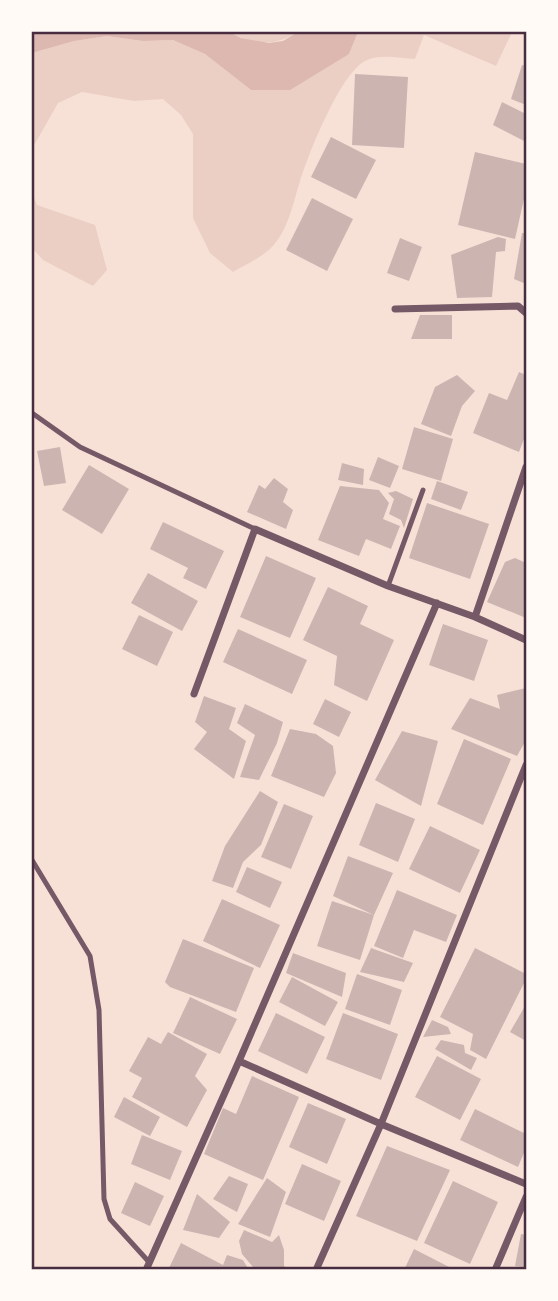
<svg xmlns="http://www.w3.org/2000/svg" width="558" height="1301" font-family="Lato,sans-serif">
	<rect width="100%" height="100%" fill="#f7e1d7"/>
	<path fill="#ebcfc5" d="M229,32H298C274,47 254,45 229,32Z
		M358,32H512L496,66L424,35L415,59C401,58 380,54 367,60C341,71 309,153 300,181C293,203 288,232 270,249C260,258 245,265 233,272L210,253L193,218V134L181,115L163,99L134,101L82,92L58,103L32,149V53L74,41L107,36L143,41L173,40L205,54L251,90L349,54Z
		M32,193L37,205L95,225L107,270L93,286L43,260L32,248Z"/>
	<path fill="#dcb8b0" d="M32,32H229L241,38L269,43L283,41L298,32H358L349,54L290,90H251L205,54L173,40L143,41L107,36L74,41L32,53Z"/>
	<path fill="#ccb4b1" d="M522,65L526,66V105L511,99Z
		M355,74L408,77L404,148L352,145Z
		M502,102L526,114V142L493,125Z
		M331,137L376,160L356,199L311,177Z
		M475,152L526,164V190L515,239L458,225Z
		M312,198L353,219L327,271L286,250Z
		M522,233H526V284L514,279Z
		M498,237L506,239L505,251L496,252L492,297L457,298L451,255Z
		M400,238L422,247L409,281L387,273Z
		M420,315H452V339H411Z
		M519,372L526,375V434L519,452L473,433L489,393L507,400Z
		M457,375L475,391L462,406L451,436L421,424L435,387Z
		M414,427L453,439L441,481L402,469Z
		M60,447L66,483L44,486L37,451Z
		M378,457L399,466L390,488L369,480Z
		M342,463L364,469L363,485L338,480Z
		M89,465L129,489L102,534L62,510Z
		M274,478L288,489L283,502L293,510L286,529L247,512L259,485L265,489Z
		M437,481L468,492L461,510L431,499Z
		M340,486L379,490L389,503L383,519L400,526L391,549L366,539L359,556L318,540Z
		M396,491L413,499L404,528L401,520L389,514L394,499L388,493Z
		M427,503L489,524L470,579L409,558Z
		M163,522L224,551L206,589L183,578L188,568L150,549Z
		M266,556L316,578L290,638L240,617Z
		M515,558L526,563V618L487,602L505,562Z
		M148,573L198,601L182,631L131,603Z
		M328,587L368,606L360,624L394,640L367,701L334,685L337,656L303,640Z
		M139,615L173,632L157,666L122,649Z
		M443,624L488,640L474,681L429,665Z
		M238,629L307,660L292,694L223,662Z
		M526,688V740L517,756L451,729L470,698L500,709L497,695Z
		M204,696L236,708L229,729L246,741L234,779L194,749L207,732L195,722Z
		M325,699L351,712L339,737L313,724Z
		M245,704L283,722L277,743L259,780L240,777L255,735L237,723Z
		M290,729L316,734L333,746L336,773L324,797L271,776Z
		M402,731L438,741L421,806L375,780Z
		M464,739L511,759L483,825L437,804Z
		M260,791L278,802L261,845L243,862L233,888L212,881L225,846Z
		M376,803L415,819L398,862L359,845Z
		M284,804L313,816L291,869L261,857Z
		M430,826L480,850L460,893L409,869Z
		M348,856L393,873L374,915L333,896Z
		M247,867L282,882L270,908L236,892Z
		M397,890L457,915L446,942L414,930L403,958L374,946Z
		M222,899L280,925L260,968L203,941Z
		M332,901L374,915L360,960L317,946Z
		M183,939L254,968L236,1012L170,987L165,982Z
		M371,948L413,963L404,982L360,972Z
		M475,948L526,974V979L486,1059L470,1050L473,1034L440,1017Z
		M293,953L346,973L342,997L286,973Z
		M357,974L402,990L390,1025L345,1009Z
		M292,977L338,1002L325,1026L279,1002Z
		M190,997L237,1019L220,1054L173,1033Z
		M525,1006L526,1007V1041L510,1032Z
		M276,1013L325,1037L307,1074L258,1051Z
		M343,1013L398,1034L381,1080L326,1059Z
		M432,1020L448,1027L451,1034L423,1037Z
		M168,1032L207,1054L195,1076L207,1090L187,1127L132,1097L142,1078L129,1071L148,1037L161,1044Z
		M441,1040L464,1045L465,1053L477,1058L471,1070L435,1049Z
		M437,1056L481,1079L460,1120L415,1097Z
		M252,1076L299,1097L263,1180L204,1154L223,1108L236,1114Z
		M124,1097L160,1117L150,1136L114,1117Z
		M308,1103L346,1119L327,1164L289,1147Z
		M475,1109L526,1134V1148L518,1167L460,1140Z
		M142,1135L182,1151L170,1180L131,1164Z
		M387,1146L450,1170L417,1241L356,1216Z
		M302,1164L341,1181L324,1221L285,1204Z
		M229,1176L248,1184L237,1212L213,1199Z
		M267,1178L286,1192L270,1237L238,1224Z
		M453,1181L498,1202L470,1264L424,1243Z
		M135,1182L164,1196L150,1226L121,1213Z
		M197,1194L230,1222L219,1238L183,1230Z
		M244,1230L272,1242L279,1235L284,1250V1266L289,1270L253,1267L242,1254L239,1241Z
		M521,1234L526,1235V1267L515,1266Z
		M181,1243L223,1265L227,1255L243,1260L249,1270H168Z
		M414,1249L455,1270H404Z"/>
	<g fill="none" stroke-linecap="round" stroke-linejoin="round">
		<path stroke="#755966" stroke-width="5" d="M32,413L80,447L255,529
			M388,586L423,490
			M32,860L90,956L99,1010L104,1199L110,1219L149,1262"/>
		<path stroke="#755966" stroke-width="7" d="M395,309L518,306L526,313
			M437,603L239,1061L381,1124L526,1184
			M475,617L526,467
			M194,694L255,529L388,586L475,617L526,640
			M146,1270L239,1061
			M316,1270L381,1124L526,765
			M495,1270L526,1197"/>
	</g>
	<rect width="558" height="1301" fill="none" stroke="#fffaf5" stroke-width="66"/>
	<rect x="33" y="33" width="492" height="1235" fill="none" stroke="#4a2c40" stroke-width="2.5"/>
</svg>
